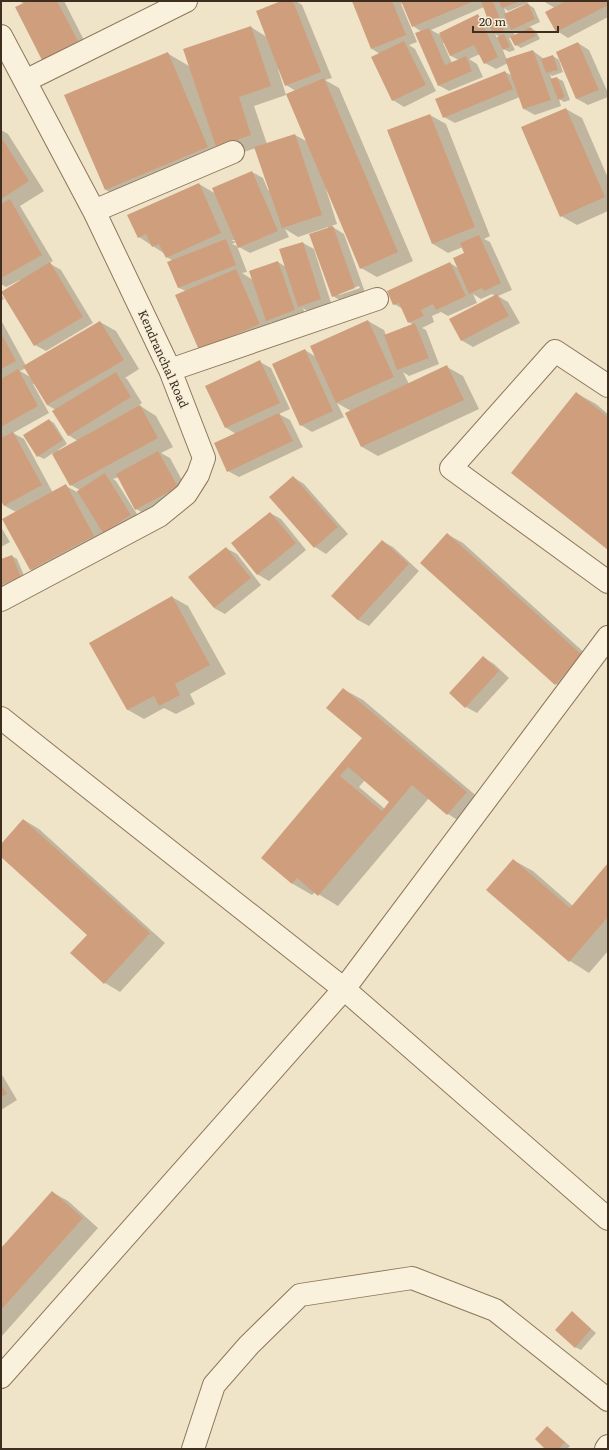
<svg xmlns="http://www.w3.org/2000/svg" width="609" height="1450" font-family="Literata,serif">
	<rect width="100%" height="100%" fill="#f0e4c8"/>
	<path fill="#0003" fill-rule="evenodd" d="M19,1H64L88,48L54,65L42,59L24,4Z
		M284,1H296L302,5L332,78L325,80L339,88L413,261L377,277L361,268L328,189H326L337,224L331,226L344,234L366,295L344,303L333,296L328,227L298,237L285,229L289,237L250,253L239,247L236,240H231L236,242L232,244L237,246L247,272L242,273L253,280L278,262L286,267L303,243L314,249L332,306L310,313L303,308L306,317L278,326L270,322L275,333L215,359L186,291L179,288L169,263L173,261L167,257L165,254L139,237L199,184L216,194L252,172L263,178L268,190H270L256,148L232,156L125,201L106,190L167,53L189,66L251,27L267,37ZM278,69H279L286,85L296,91L308,142L295,135L267,144L254,106L286,95ZM359,286L360,288L339,295V293Z
		M352,1H533L526,3L534,8L540,22L529,27L536,31L540,39L521,48L516,45L512,37L509,38L515,50L509,52L502,48L507,60L533,51L544,59L553,56L559,60L563,72L552,76L550,74L552,80L557,78L563,81L570,100L564,102L559,99L561,106L535,115L524,109L520,97L455,123L444,117L505,72L513,76L508,63L496,69L485,63L480,54L469,59L477,64L483,77L449,91L438,85L422,32L413,26L403,3L401,4L417,42L409,45L415,49L436,91L404,107L393,100L380,54L372,49ZM525,4L526,5L506,14L504,8L508,11ZM484,7L490,22L478,16L442,36L431,30ZM513,30L517,33L521,31L522,32L515,36ZM495,34L498,36L500,37L497,38ZM445,42L451,56L459,60L452,63L443,43Z
		M543,1H608V17L568,38L557,31L555,8Z
		M578,43L589,50L608,93V97L588,105L577,99L557,52Z
		M566,109L582,118L608,178V211L577,225L561,216Z
		M430,115L446,124L490,236L484,239L490,242L512,290L498,296L508,302L520,323L473,347L461,340L495,296L492,294L481,299L473,294L477,303L448,316L441,312L432,316L434,322L422,328L426,330L439,364L409,376L403,372L409,384L447,367L463,376L479,409L378,456L362,447L346,413L351,411L337,403L344,417L312,432L301,425L305,350L316,357L368,321L384,330L386,335L413,325L409,322L403,309L394,304L450,263L458,268L466,254L463,247L448,253L433,244Z
		M1,130L8,134L44,191L20,206L53,261L49,263L61,270L93,323L46,351L35,345L20,280L6,287L1,284Z
		M1,294L4,299L1,301Z
		M1,320L26,366L100,322L116,331L139,369L125,378L127,379L142,403L139,405L156,416L173,447L161,453L170,458L189,493L147,515L136,509L119,477L113,479L116,481L142,522L115,539L102,531L109,545L47,579L31,570L4,519L16,512L5,506L1,499ZM26,368L32,378L20,371ZM35,383L47,405L56,410L68,435L78,441L59,451L58,450L67,444L54,423L49,420L38,456L44,459L53,453L71,485L80,490L77,492L66,486L53,493L24,439L13,433L49,413L33,384Z
		M260,362L271,368L290,409L279,414L290,420L303,447L239,477L228,471L236,434L225,427Z
		M576,393L596,404L608,414V549Z
		M293,477L304,484L348,534L326,554L315,547Z
		M270,513L281,519L306,550L269,581L257,574Z
		M1,527L10,542L1,547Z
		M447,534L463,543L597,664L571,693L556,684Z
		M382,541L393,547L419,571L369,626L358,620L332,596Z
		M226,548L237,554L261,585L225,614L214,608Z
		M12,556L17,559L26,580L1,590V560Z
		M172,597L188,606L226,674L190,694L195,704L176,714L164,708L144,719L128,710L90,643Z
		M483,657L494,664L509,678L477,713L466,707Z
		M343,689L363,700L486,804L467,826L448,814L429,798L338,906L315,892L312,895L293,884L263,858L364,738ZM365,780L391,802L385,809L359,787Z
		M24,820L39,829L165,943L120,992L105,983L88,934L1,856V845Z
		M513,860L533,871L573,906L608,865V951L589,973L570,961L488,890Z
		M1,1073L17,1100L1,1110Z
		M52,1192L68,1201L98,1228L1,1337V1250Z
		M572,1313L577,1316L596,1333L581,1350L575,1347Z
		M547,1427L570,1446L567,1449H547Z"/>
	<path fill="#cf9f7d" fill-rule="evenodd" d="M28,1H57L78,41L42,60L15,7Z
		M281,1H293L321,72L285,86L256,11Z
		M352,1H392L406,35L371,49Z
		M401,1H474L412,27Z
		M481,1H493L504,30L493,34Z
		M501,1H520L502,8L499,2Z
		M566,1H608V5L556,32L545,12Z
		M528,3L535,19L511,30L504,14Z
		M478,14L498,57L484,64L474,45L450,56L439,33Z
		M251,26L271,86L239,97L251,135L216,147L183,49Z
		M531,27L536,36L515,46L510,37Z
		M429,28L445,65L466,56L472,71L438,86L415,33Z
		M504,34L510,47L503,50L497,37Z
		M404,41L426,85L392,101L371,57Z
		M578,42L599,90L576,99L556,52Z
		M533,50L551,100L523,109L505,59Z
		M168,52L208,147L105,190L64,95Z
		M553,55L558,70L546,73L541,59Z
		M505,71L513,89L443,118L435,99Z
		M557,77L565,97L558,100L550,79Z
		M324,78L398,252L360,269L286,94Z
		M566,108L605,197L560,217L521,127Z
		M430,114L475,227L432,244L387,130Z
		M295,134L322,215L282,228L254,147Z
		M1,137L29,181L1,199Z
		M252,171L278,231L238,248L212,188Z
		M199,183L221,233L166,258L159,244L152,247L146,234L138,238L127,215Z
		M10,199L42,255L1,278V204Z
		M333,226L355,288L332,297L309,234Z
		M479,235L501,283L484,291L482,288L469,294L453,258L464,253L460,243Z
		M226,239L236,265L178,288L167,262Z
		M303,242L321,299L298,307L279,249Z
		M278,261L295,310L266,321L249,271Z
		M50,262L83,317L34,346L1,292Z
		M450,262L466,296L436,310L433,304L421,310L424,316L408,323L399,303L393,305L387,291Z
		M236,269L260,324L199,350L175,295Z
		M497,294L509,316L461,341L449,319Z
		M368,320L394,377L336,403L310,346Z
		M100,321L124,360L47,405L23,366Z
		M415,323L429,358L397,370L384,335Z
		M1,333L16,361L1,369Z
		M305,349L333,411L300,426L272,364Z
		M260,360L280,403L225,428L205,386Z
		M447,365L464,400L361,447L345,413Z
		M18,369L38,406L1,427V379Z
		M116,372L131,397L68,436L52,411Z
		M576,392L608,417V550L511,473Z
		M140,405L158,438L70,486L52,454Z
		M279,413L293,441L227,472L214,443Z
		M49,419L63,440L37,457L23,435Z
		M13,432L42,485L4,506L1,501V438Z
		M158,451L178,487L135,510L116,474Z
		M105,473L131,515L103,533L77,491Z
		M293,476L338,527L314,548L269,497Z
		M66,484L94,536L30,570L2,519Z
		M270,512L296,543L257,575L231,543Z
		M447,533L582,655L555,685L420,563Z
		M382,540L409,564L358,620L331,596Z
		M226,547L251,578L214,608L188,577Z
		M12,555L21,577L1,585V559Z
		M172,596L210,665L175,684L180,695L159,706L154,696L127,710L89,643Z
		M483,656L499,671L465,708L449,693Z
		M343,688L467,792L447,815L412,785L318,896L297,878L292,884L261,858L362,738L326,708ZM348,767L389,802L382,811L340,776Z
		M23,819L150,933L104,984L70,953L87,935L1,857V844Z
		M513,859L570,908L608,863V917L569,962L486,890Z
		M1,1084L7,1094L1,1097Z
		M52,1191L83,1218L1,1310V1248Z
		M572,1311L591,1329L575,1348L555,1330Z
		M547,1426L565,1442L559,1449H545L535,1439Z"/>
	<g fill="none" stroke-linecap="round" stroke-linejoin="round">
		<defs>
			<path id="minor" d="M1,36L94,211L170,370L204,458L198,475L186,494L159,516L1,600
				M25,81L186,1
				M94,211L233,152
				M170,370L377,299
				M608,386L555,351L451,468L608,582
				M1,718L344,989L608,1219
				M1,1377L344,989L608,637
				M193,1449L214,1385L249,1345L300,1295L412,1278L495,1310L608,1400
				M606,1449L608,1446"/>
		</defs>
		<use href="#minor" stroke="#8d765c" stroke-width="24"/>
		<use href="#minor" stroke="#faf1dc" stroke-width="22"/>
	</g>
	<g text-anchor="middle" stroke-width="3.5" stroke-linejoin="round" paint-order="stroke">
		<g font-size="12" fill="#3d2e20" stroke="#f7eed8">
			<text transform="translate(163 359) rotate(66)" y="4">Kendranchal Road</text>
		</g>
	</g>
	<rect width="609" height="1450" fill="none" stroke="#3d2e20" stroke-width="4"/>
	<path d="M473 26v6h85v-6" fill="none" stroke="#3d2e20" stroke-width="2"/>
	<text x="479" y="26" font-size="12" fill="#3d2e20" stroke="#f7eed8" stroke-width="3" paint-order="stroke">20 m</text>
</svg>
